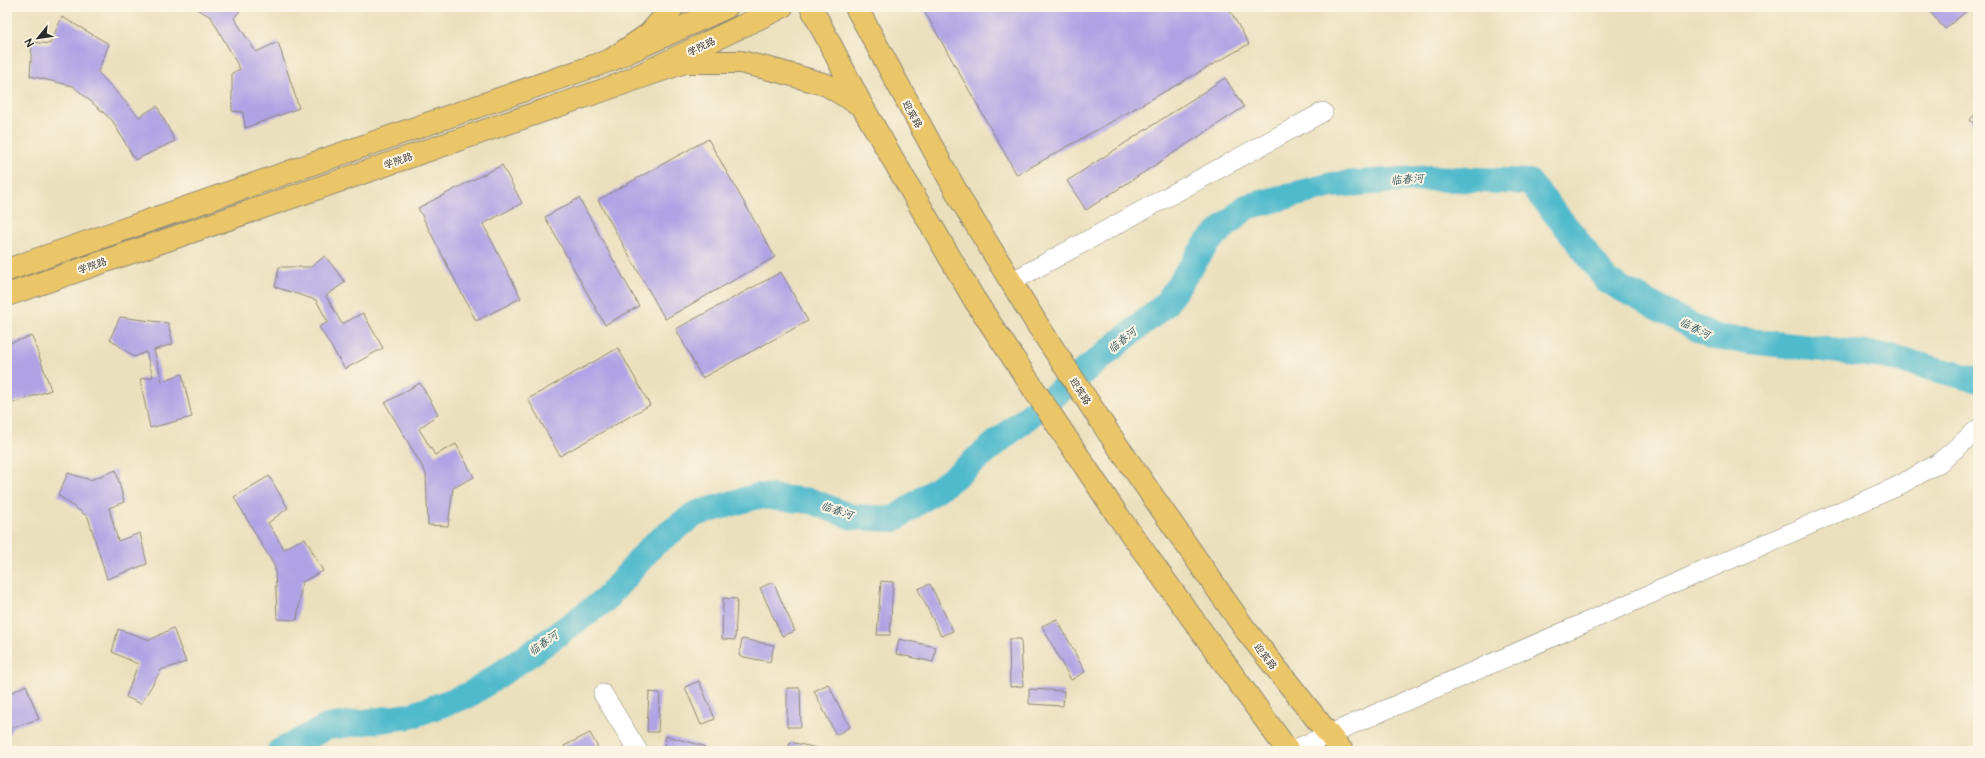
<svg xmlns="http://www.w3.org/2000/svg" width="1985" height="758" font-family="'Balsamiq Sans','LXGW WenKai TC',sans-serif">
	<rect width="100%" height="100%" fill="#fcf5e5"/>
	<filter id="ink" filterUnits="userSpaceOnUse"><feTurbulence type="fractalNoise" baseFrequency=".025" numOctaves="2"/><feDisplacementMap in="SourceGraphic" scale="8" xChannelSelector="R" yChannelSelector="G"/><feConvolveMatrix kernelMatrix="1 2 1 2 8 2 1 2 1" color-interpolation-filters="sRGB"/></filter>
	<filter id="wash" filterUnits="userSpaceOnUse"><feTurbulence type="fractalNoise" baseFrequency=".012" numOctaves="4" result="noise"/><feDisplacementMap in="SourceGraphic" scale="16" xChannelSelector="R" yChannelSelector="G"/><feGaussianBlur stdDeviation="0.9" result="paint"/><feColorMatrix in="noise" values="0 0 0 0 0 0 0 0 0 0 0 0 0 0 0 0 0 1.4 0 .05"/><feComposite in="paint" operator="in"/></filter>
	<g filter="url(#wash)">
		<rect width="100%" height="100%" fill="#ebe0bd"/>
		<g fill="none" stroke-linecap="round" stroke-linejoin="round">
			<path stroke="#4fbacc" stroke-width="26" d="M280,751L327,727L410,716L469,695L533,652L605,600L653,545L695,514L758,496L811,501L852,517L894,519L952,479L1165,305L1207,243L1246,207L1332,185L1430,178L1529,182L1573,235L1607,281L1713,337L1884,356L1978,380"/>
		</g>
		<g id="blocks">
			<path fill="#b0a3e5" d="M193,7H243L234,18L256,52L278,42L299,108L245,128L243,112L232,111V73L240,69L211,17Z
				M927,7H1228L1249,44L1017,175L923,9Z
				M1926,7H1971L1945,29Z
				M62,17L109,44L98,72L139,117L157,106L175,141L135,160L112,120L73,86L30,76L32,42L50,44Z
				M1225,78L1244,107L1086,210L1067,181Z
				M1978,111V128L1970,120Z
				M708,139L775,257L665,319L598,200Z
				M502,165L522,203L483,224L521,298L476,321L418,208Z
				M579,198L639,306L605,325L545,217Z
				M325,256L345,282L326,296L342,324L363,313L383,348L345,369L319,327L328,322L316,300L275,287L279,267H311Z
				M781,272L808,321L702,378L676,329Z
				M120,317L168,323L173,344L154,350L162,381L182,374L192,417L150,428L140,379L153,377L146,352L134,357L110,339Z
				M32,336L51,390L7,405V344Z
				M618,348L650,405L560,456L528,399Z
				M420,383L438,414L419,429L435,455L456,444L474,477L453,488L448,526L428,525L426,473L385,403Z
				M116,470L124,502L109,508L118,541L140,533L147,564L107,579L88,517L58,495L68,473L90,480Z
				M269,476L288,508L268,523L284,549L305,538L323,571L302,582L297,620L277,619L275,567L234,497Z
				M881,581L893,582L890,635H877Z
				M773,582L795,631L782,636L760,588Z
				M930,584L953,631L941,636L918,589Z
				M723,598L737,599L735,640L722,639Z
				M7,610L11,624L7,625Z
				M1057,619L1085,672L1071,680L1042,626Z
				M173,628L186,662L161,670L141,704L126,697L138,664L112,652L118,629L150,640Z
				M742,639L774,645L770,662L739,656Z
				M899,639L936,647L933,662L896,654Z
				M1009,639H1021L1023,686L1010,687Z
				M699,681L715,719L701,725L685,687Z
				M828,684L850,727L836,735L814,691Z
				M26,685L39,719L13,727L7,738V695Z
				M787,688H800L801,727H787Z
				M1029,689L1064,691L1063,706L1029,704Z
				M649,692L660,693L658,732H647Z
				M590,733L600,751H567L564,746Z
				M666,736L704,746L702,751H670L663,749Z
				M790,742L826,750V751H788Z"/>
		</g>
	</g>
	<g filter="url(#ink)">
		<use href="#blocks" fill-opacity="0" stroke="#8b8674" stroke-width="1"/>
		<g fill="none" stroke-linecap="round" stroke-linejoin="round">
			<defs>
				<path id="minor" d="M1011,282L1323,112
					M603,694L638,751
					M1291,751L1896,487L1939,463L1978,429"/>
				<path id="major" d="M7,270L611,60L727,7
					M7,295L621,84L782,7"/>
				<path id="highway" d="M811,7L862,106L974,299L1116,513L1288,751
					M856,7L962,202L1037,324L1108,432L1245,629L1342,751
					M611,60L649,34L673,7
					M621,84L685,62H741L778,71L827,85L862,106"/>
			</defs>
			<use href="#minor" stroke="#8b8674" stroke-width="20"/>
			<use href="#major" stroke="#8b8674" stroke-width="24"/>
			<use href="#highway" stroke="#8b8674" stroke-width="24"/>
			<use href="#minor" stroke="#fff" stroke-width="19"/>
			<use href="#major" stroke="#ebc669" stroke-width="22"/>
			<use href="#highway" stroke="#ebc669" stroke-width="22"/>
		</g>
	</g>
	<g text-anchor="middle" stroke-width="4" stroke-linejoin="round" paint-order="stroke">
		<g font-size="10" fill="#2b2b2b" stroke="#fcf5e5">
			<text transform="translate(701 46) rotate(-26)" y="4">学院路</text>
			<text transform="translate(913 114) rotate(61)" y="4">迎宾路</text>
			<text transform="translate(398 160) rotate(-19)" y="4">学院路</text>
			<text transform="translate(92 265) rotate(-19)" y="4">学院路</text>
			<text transform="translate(1081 391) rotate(57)" y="4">迎宾路</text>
			<text transform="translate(1266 656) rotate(52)" y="4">迎宾路</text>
		</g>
		<g font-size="11" font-style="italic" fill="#385d63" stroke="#fcf5e5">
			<text transform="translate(1407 179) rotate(-4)" y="4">临春河</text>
			<text transform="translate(1695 328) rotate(27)" y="4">临春河</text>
			<text transform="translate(1122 340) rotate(-39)" y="4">临春河</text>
			<text transform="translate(837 510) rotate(19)" y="4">临春河</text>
			<text transform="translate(543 643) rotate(-35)" y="4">临春河</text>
		</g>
	</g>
	<rect width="1985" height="758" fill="none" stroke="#fcf5e5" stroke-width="24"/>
	<g transform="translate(38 38) rotate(241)" stroke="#fcf5e5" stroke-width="3" paint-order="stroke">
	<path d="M0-3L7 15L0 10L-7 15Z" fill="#2b2b2b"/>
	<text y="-6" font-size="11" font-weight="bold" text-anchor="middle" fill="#2b2b2b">N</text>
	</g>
</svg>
